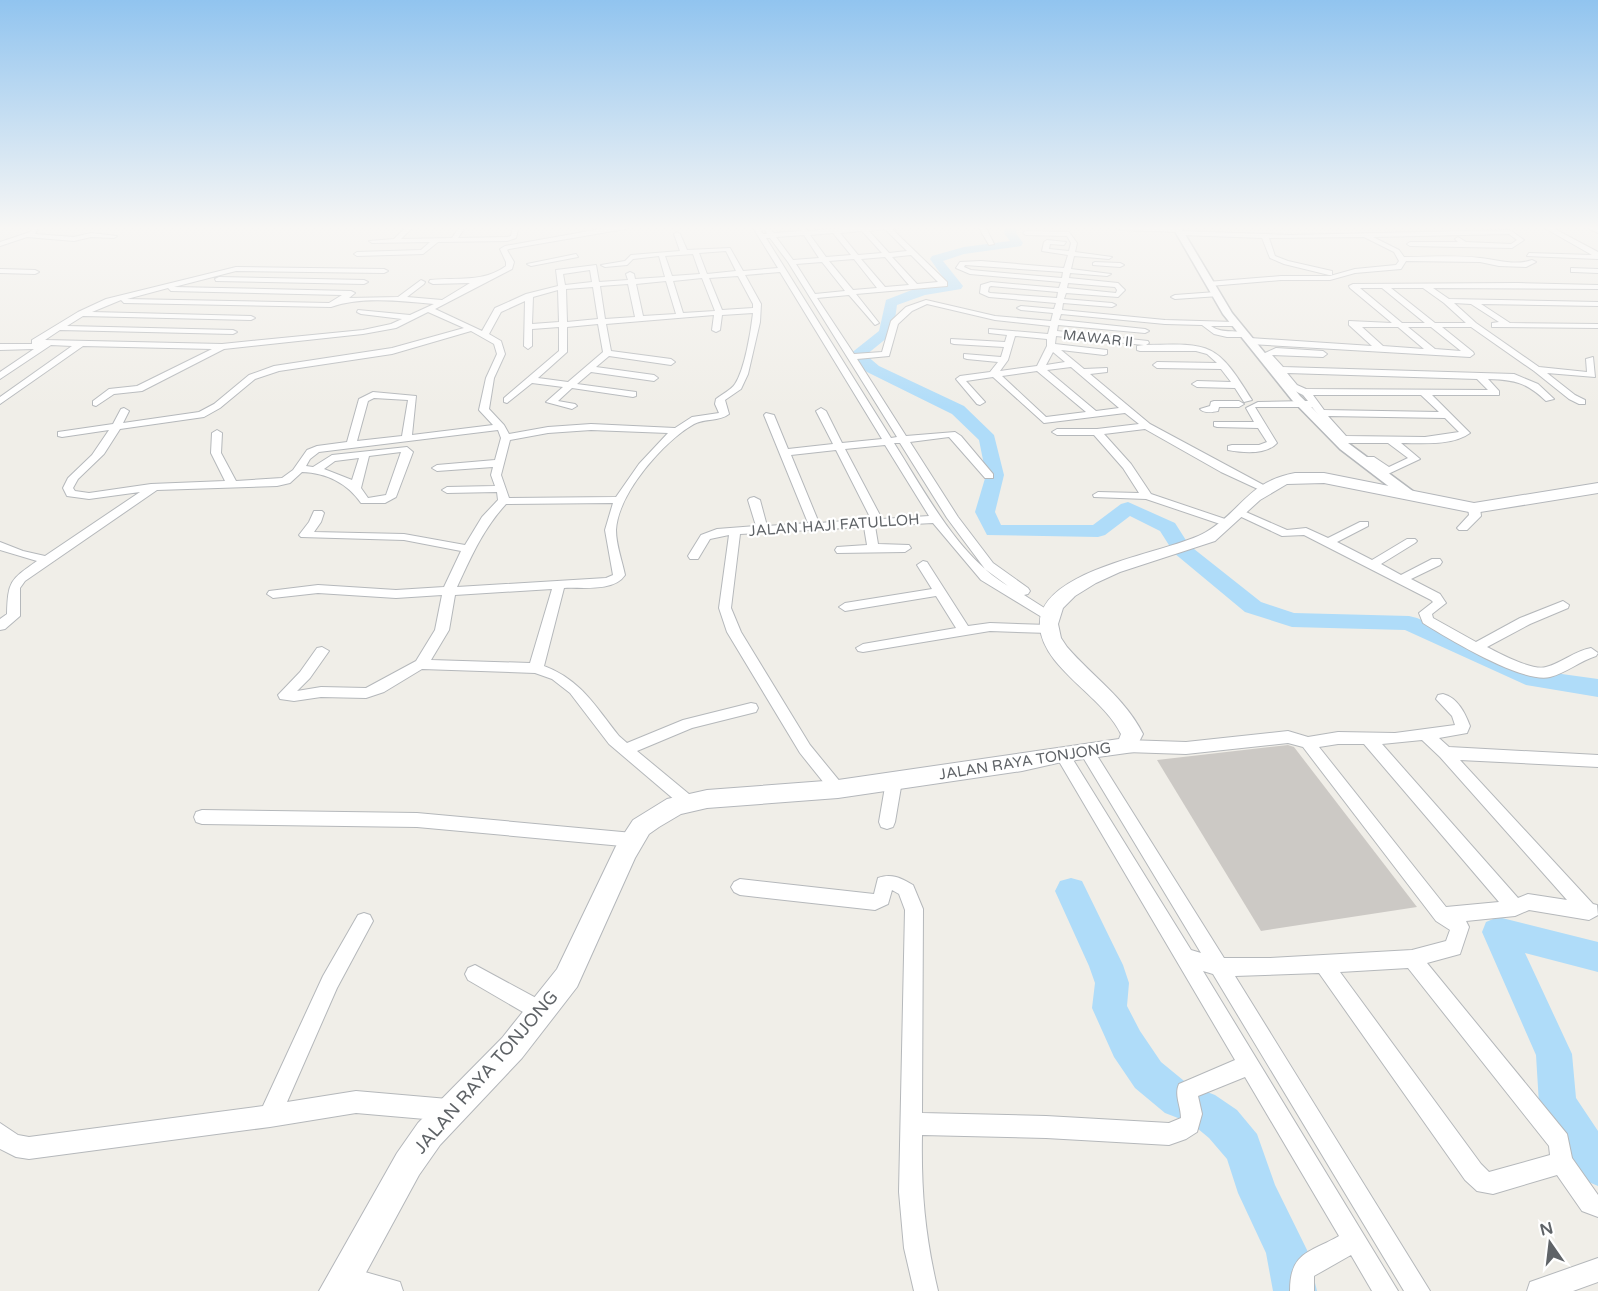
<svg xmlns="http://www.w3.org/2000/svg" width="1598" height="1291" font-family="'Varela Round',sans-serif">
	<rect width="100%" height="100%" fill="#f0eee8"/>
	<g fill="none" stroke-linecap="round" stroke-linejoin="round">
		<path fill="#afdcf9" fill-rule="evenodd" d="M1005,226H1017L1016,233L1023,243L1021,246L964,254L943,261L963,286L961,289L925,295L897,305L893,333L866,355L879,366L964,406L994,435L1004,475L995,512L1001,525H1093L1121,504L1128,502L1175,523L1189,545L1261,602L1294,613L1409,616L1417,618L1540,671L1598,679V697L1526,685L1405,630L1292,627L1245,612L1174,553L1160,531L1130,516L1105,535L1098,537L987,535L975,512L986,475L979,440L952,414L867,372L858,365L850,354L879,331L886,300L917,288L947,283L930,259L932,256L964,247L1010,241L1004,233Z
			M1071,878L1082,881L1123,965L1129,983L1127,1006L1140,1031L1161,1062L1189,1085L1215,1095L1237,1110L1257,1134L1275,1185L1307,1250L1317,1291H1273L1266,1253L1238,1193L1227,1159L1209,1138L1191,1123L1165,1113L1135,1088L1114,1057L1092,1008L1095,983L1089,966L1055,891L1060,881Z
			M1498,917L1598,942V972L1525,953L1572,1054L1576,1098L1598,1131V1186L1584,1180L1545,1117L1539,1104L1536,1055L1482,932L1486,922Z"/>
	</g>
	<path fill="#ccc9c5" d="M1288,745L1294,747L1417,907L1261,931L1157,760Z"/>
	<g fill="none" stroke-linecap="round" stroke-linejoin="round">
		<defs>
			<path id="minor" d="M33,226H39L35,234L74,237L91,233L117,236L114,238L91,237L74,241L27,237L0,246V242L30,232Z
				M407,226H414L401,239L452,238L460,226L465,227L458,238L507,237L511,236L513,226H519L516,238L507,241L438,242L423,254L357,256L354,254L357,252L421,250L430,242L372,243L369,241L394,239Z
				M617,226H642L509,249L507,250L514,262L512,269L435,309L482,331L495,308L526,294L558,286L556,270L596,265L599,282L628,280L626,274L630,272L634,274L635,279L665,277L659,256L633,259L627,265L605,267L601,265L625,261L631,255L680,251L674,234L677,232L680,234L687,250L730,248L743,271L778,268L752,226H758L763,234H767L765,230L768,228L774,233L802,231L800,226H804L808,231L863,226H909L892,229L947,282V286L856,294L879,323L875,325L849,295L817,298L854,354L882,352L891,321L906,307L926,300L995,316L1051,321L1053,313L1021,310L1017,308L1021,306L1054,309L1056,303L989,297L980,293L981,285L991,282L1059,288L1061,282L970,274L956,268L960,262L981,261L1064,268L1068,255L1042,251L1044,242L1047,240L1066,242L1064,245L1050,244L1049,249L1069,251L1071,243L1067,236L1026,235L1023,233L1026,231L1069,232L1077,243L1075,252L1112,257L1109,259L1074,256L1071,269L1111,274L1107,276L1070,273L1069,278L1118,283L1125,290L1118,297L1066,293L1064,299L1112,303L1116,305L1112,307L1063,303L1062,310L1165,320L1235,322H1238V326H1211C1223,335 1238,328 1249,335L1245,337H1227L1214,334L1202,325L1165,324L1061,314L1059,320L1145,329L1149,331L1145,333L1058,325L1057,331L1148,341L1149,343L1146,345C1211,343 1217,343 1252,400L1244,402L1235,388L1197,387L1192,384L1197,381L1231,382L1221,369L1157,368L1153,365L1157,362L1217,363L1207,354L1196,351H1140L1137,350V346L1144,345L1056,336L1055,344L1107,350V354L1104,355L1061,350L1084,369L1107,368V372L1090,374L1150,424L1269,488L1268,490H1260L1221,472L1145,429L1104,434L1131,464L1151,494L1231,521V525H1223L1146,499L1094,497L1093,495L1098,492L1139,493L1123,468L1094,435H1057L1052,432L1057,429H1097L1139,424L1125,413L1044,423L993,377L966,381L985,402L980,405L977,404L956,379L960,376L990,372L998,362L967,359L964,358V354L1001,357L1004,347L954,344L951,343V339L1005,342L1007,335L989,333V329L1048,334L1050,326L995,320L927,304L912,311L898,324L889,356L857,359L906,436L955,432L961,436L993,474V478H985L949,437L910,442L958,517L993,563L1028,588L1030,591L1028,594L1024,595L1057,616L1050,620L1045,619L981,580L933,523L875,526L878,544L909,545L911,548L905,552L837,553L835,550L837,547L867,545L864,527L740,534L731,608L741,632L810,745L846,789L844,793L838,795L832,793L800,753L727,632L719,608L729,535L710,539L698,559H690L688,556L701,535L717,529L756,526L748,500L750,498L754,497L760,500L767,526L808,523L764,415L766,413L774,415L788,449L833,444L816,411L821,408L826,411L842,443L882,439L780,272L745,275L761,304L760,322L748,374L741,389L725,400L729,414C719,422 705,418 694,424C664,441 618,493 616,530C616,545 622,560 625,575C614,592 582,587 564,588L544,666C581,680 595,706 619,736L627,743L683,720L751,703L756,704L758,708L756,712L692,728L637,751L695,799L697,803L695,807L689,809L683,807L609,744L570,693L552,679L535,673L422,669L384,692L366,698L321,697L294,701L280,699L278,695L300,672L317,648L322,647L329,651L310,678L297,691L321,687L366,688L416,661L435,630L442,595L396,598L318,593L273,598L267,594L269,591L318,585L396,590L444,587L461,551L404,540L301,537L299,535L309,522L314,511H322L324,513L321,522L314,532L404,534L465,545L482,517L498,500L497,492L447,493L442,490L447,487L495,486L491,475L493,467L437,471L432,468L437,465L495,460L501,438L498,430L319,452L310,459L306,466L313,467L332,455L407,447L413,452L396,497L385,503H361C347,483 327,473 302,472L290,483L277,486L157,490L25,581L20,588V616L5,629L0,630V619L7,614C8,581 10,580 37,561L0,550V542L23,551L45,556L140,492L89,499L67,496L63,488L68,478L92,455L109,430L62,437L58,436V432L113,424L121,409L124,408L129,411L123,423L199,412L214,404L249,375L274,366L392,348L464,328L428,312L396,328L363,334L224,349L142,391L114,394L96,406L93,405V401L109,389L137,386L212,349L83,346L0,404V397L72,346L51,345L0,379V372L34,349L0,350V344H32V340L78,312L106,299L236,267L384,269L388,271L384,273L236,271L174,287L351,291L355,293L349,298L398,297L421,280L425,282L424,284L407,297L442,300L470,283L433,284L429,282L430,280C457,277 483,283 506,266V262L500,249L505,246ZM885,229L907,251L889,253L869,231ZM862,231L882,253L858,255L840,233ZM833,233L851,255L826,257L810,235ZM804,235L819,258L793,260L776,237ZM766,238H770L788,262L897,437L891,438ZM726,251L736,271L707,274L699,253ZM693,254L700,274L672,276L665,256ZM911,255L938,282L917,284L892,257ZM885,257L909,285L885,287L861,259ZM854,259L877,288L853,290L829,261ZM822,262L845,291L815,294L796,264ZM965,265L1063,272L1062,278L971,270L964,267ZM590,270L592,282L565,285L563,274ZM738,276L753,304V308L722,310L709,278ZM702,278L715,311L683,313L673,281ZM666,281L676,314L643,316L636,284ZM1068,283L1115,287L1117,290L1116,293L1067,288ZM628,284L635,317L605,319L600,286ZM991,286L1058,292L1057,298L990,293L988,292L989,287ZM593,287L598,319L567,322L566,289ZM168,288L171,291L342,295L329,303L127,299ZM558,290L559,322L532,324L533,297ZM121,300L124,303L331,307C361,296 401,301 434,304L410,315L358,310L357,312L361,314L402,319L391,324L363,330L222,344L45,340L60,330L233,334L237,332L233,330L67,326L83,316L251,320L255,318L251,316L92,312ZM525,301L524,346L528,349L532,346V329L559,327V351L504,398V402L507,403L532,383L563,387L546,402L572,409L577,406L575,404L558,401L572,388L633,397L636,396V392L577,384L591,372L654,381L658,378L654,375L596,367L609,356L671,365L675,362L671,359L611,351L606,324L714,315L712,330L716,332L720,330L722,315L753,313C751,330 745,369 735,384C731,390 722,394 716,399L715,404L719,413L692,417L675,428L591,424L548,427L509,434L504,425L489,409L494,378L505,354L501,341L489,334L501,312ZM598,324L603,352L568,382L538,378L567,352V327ZM471,331L494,344L497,354L486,378L479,410L493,425L412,435L416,396L373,392L359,399L347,442L317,446L307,450L293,470L282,478L236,481L221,453L222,433L217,430L212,433L211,453L225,481L151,484L89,493L75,491L73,488L78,479L104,454L120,429L204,417L220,408L255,379L279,371L392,354ZM1015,336L1047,339V346L1037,366L1000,371L1008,360ZM1053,352L1065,362L1046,365ZM1071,367L1119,408L1096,411L1047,370ZM1037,371L1086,412L1046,417L1002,376ZM374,398L408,400L402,436L357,441L368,401ZM591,430L668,433L639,464L616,497L509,498L501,475L510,440L548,433ZM894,443H900L947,518L985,569L1008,586C958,556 925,492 894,443ZM885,445L929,516L882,519L845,449ZM836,450L871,519L819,523L791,455ZM401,452L386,495L368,498L361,488L369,456ZM359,458L352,480L324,469L335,461ZM613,503L605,530L613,575L606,578L457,587C471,557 483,529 506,504ZM552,589L530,663L431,660L449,630L455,595Z
				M965,226H995L986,228L994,244L989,245L979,228Z
				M1115,226L1179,228L1181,231L1290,235L1510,230L1524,240L1512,248L1410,246L1407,244L1410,242H1458L1455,239L1458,237L1466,242L1511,244L1517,240L1509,234L1373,237L1399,250L1404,257C1429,257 1456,255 1480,258C1498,260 1515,266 1532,260L1536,262L1526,267L1499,266L1480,262L1406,261L1401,269L1355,273L1330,280H1281L1210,286H1207V282L1281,276H1330L1355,269L1396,265L1399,261L1394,252L1364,237L1269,238L1275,256L1288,261L1332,271V275H1329L1284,264L1270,258L1262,238L1182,235L1180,232L1121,230Z
				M1541,226H1549L1598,252V259L1527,256L1529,253L1592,255Z
				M576,254L578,257L531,266L527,264Z
				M1095,262L1120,263L1124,265L1120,267L1093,265V263Z
				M1571,268L1598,269V273L1574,272H1571Z
				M0,269L35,270L39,272L35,274L0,273Z
				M219,277L364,280L368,282L364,284L216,281L215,279Z
				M1518,283L1598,285V289L1433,288L1449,299L1598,302V306L1481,304L1510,323L1598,324V328L1495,327H1492V323L1499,322L1471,304L1454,303L1476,323L1539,367L1587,372L1586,359L1593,357L1595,377L1547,373L1575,395L1585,400V404H1579L1569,399L1534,371L1471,327H1442L1473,352L1474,354L1470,357L1250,344L1246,341L1250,338L1372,346L1349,325V321L1392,323L1350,288L1349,286L1353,284ZM1360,288H1382L1425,323H1402ZM1391,288H1423L1444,303L1466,323H1435ZM1362,327H1398L1424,349L1383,346ZM1408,327H1431L1461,351L1435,349Z
				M1216,292H1219V296L1175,299L1171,297L1175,295Z
				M1276,348L1323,351L1327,354L1323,357L1272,355L1283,367L1514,374L1538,384L1554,399L1546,401C1526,382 1515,380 1488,379L1499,391V395H1432L1470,433C1453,446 1421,443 1401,443L1420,459L1388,474L1366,461V457H1374L1389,467L1408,458L1388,443H1341L1312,407H1255L1277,443C1266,455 1244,453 1228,450V446L1232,445H1259L1267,442L1258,428L1217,427L1214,426V422H1254L1246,408L1258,402L1308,401L1303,395L1291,389L1263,354ZM1287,373L1477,379L1488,390L1306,389L1297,385ZM1313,395H1421L1439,412L1324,410ZM1328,416L1445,418L1459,432L1425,437L1346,436Z
				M1214,401H1239L1244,404L1239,407H1219L1218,411C1213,412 1204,414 1200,409L1210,406L1211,402Z
				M1474,505L1480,508L1481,516L1467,530H1459L1457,528L1469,515L1468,508Z
				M1239,509L1287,530L1306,528L1328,538L1360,522H1368V526L1337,542L1372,560L1407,539H1415L1417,541L1415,543L1381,564L1401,575L1432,559H1440L1442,562L1440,565L1411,579L1440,594L1446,603L1432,614L1433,618L1476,642L1520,618L1563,601L1569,605L1568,608L1530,624L1487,647C1500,654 1533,671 1546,667C1562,663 1574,651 1591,648L1598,653L1596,656C1580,661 1566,673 1550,677C1523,684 1447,638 1423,623L1419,613L1433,602L1431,600L1304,535L1282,536L1235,514V510Z
				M923,561L927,562L968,626L990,623L1049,625L1056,629L1049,633L990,631L863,652L858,651L856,648L863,644L956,628L936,596L845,611L839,607L845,603L932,589L917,565Z
				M1443,694C1458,698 1465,713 1470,726L1467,733L1439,738L1449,747L1598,755V767L1460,760L1593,904L1597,905L1598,915L1589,920L1529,910L1515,916L1466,921L1469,927L1460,954L1427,963L1567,1134L1572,1158L1598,1195V1217L1582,1211L1557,1175L1493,1194L1477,1191L1465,1180L1319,973L1235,976L1430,1291H1404L1213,974L1203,971L1398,1291H1372L1351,1255L1314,1276V1291H1290C1290,1252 1309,1253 1339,1236L1245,1077L1198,1096L1202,1114L1197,1132L1186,1139L1169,1145L1046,1138L922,1135C921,1191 925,1236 938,1291H914L904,1248L899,1192L905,910L899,894L892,890L888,904L875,910L740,895L734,892L731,887L734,882L740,879L874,894L878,878C892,873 901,878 913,885L923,909L922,1113L1046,1116L1169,1123L1181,1118C1181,1106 1174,1095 1179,1084L1235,1060L1057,758L1054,754L1057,750H1067L1191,950L1201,953L1081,754L1078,750L1081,746H1091L1224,958H1270L1412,950L1446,941L1450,930L1436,921L1303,747L1288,743L1186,754L1126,752L1121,750L1118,746L1121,742L1126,740L1186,742L1288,731L1308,737L1338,732L1395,733L1455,725L1452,716L1436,699L1438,695ZM1422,740L1440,757L1567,900L1528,894L1518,898L1382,744ZM1338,744H1364L1499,902L1446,907L1319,747ZM1408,968L1549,1146L1550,1155L1489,1172L1481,1164L1340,972Z
				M894,775L900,777L902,781L895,822L893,827L887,829L881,827L879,822L886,781L888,777Z
				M202,810L417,813L633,833L639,835L641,840L639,845L633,847L417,827L202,824L196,822L194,817L196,812Z
				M364,913L370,915L373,921L337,988L287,1102L356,1091L448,1099L456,1102L459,1110L456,1118L448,1121L356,1113L270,1127L29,1159L16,1157L0,1149V1123L18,1135L29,1137L263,1106L323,976L358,915Z
				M475,965L549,1005L552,1012L549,1019L542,1021L535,1019L468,980L465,974L468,968Z
				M1598,1258V1282L1573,1291H1527L1530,1282Z
				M344,1266L400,1282L403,1291H347L335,1287L332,1278L335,1269Z"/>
			<path id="tertiary" d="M1172,226H1180L1232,313L1300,396L1348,443L1414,492L1416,495L1414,498H1404L1340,449L1292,400L1223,314Z"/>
			<path id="secondary" d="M1583,226L1598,227V233Z
				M1295,473H1324L1474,503L1598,483V493L1474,513L1324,483L1287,484L1260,500L1215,541L1120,572L1096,583L1075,596L1063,608L1058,624L1061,638L1067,647C1093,677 1125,698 1143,734L1134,752L1062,762L1022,771L838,798L707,808L681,814L659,827L649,834L635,858L577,987L522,1058L440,1145L419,1175L356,1291H319L397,1153L418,1123L502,1038L557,969L616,846L633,820L667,799L707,790L838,780L1119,739L1121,734C1103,696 1043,668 1040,627C1035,568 1169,554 1206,532C1242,511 1247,482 1295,473Z"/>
		</defs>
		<use href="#minor" stroke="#b5b8bb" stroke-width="2"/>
		<use href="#tertiary" stroke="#b5b8bb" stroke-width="3"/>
		<use href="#secondary" stroke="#b4b7bb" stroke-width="2"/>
		<use href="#minor" fill="#fff" fill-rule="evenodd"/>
		<use href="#tertiary" fill="#fff" fill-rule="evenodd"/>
		<use href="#secondary" fill="#fff" fill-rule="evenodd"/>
	</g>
	<linearGradient id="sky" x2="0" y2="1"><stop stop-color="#91c4ef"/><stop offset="0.56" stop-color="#f8f7f5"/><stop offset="1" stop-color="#f8f7f5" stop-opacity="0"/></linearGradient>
	<rect width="1598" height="407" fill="url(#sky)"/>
	<g text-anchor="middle" stroke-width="4.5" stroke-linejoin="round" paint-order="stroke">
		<g font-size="14" fill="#5f6367" stroke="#fff">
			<text transform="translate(1098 338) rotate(6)" y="5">MAWAR II</text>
		</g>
		<g font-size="15" fill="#5f6367" stroke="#fff">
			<text transform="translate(834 525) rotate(-4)" y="5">JALAN HAJI FATULLOH</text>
			<text transform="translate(1025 761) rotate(-9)" y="5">JALAN RAYA TONJONG</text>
		</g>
		<g font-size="18" fill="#5f6367" stroke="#fff">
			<text transform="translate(486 1072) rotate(-49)" y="6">JALAN RAYA TONJONG</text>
		</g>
	</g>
	<g transform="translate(1550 1243) rotate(346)" stroke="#ffffff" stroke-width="4.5" paint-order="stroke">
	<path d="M0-4.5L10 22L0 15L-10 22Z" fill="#5f6367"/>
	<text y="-9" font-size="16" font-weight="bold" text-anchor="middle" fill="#5f6367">N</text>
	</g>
</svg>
